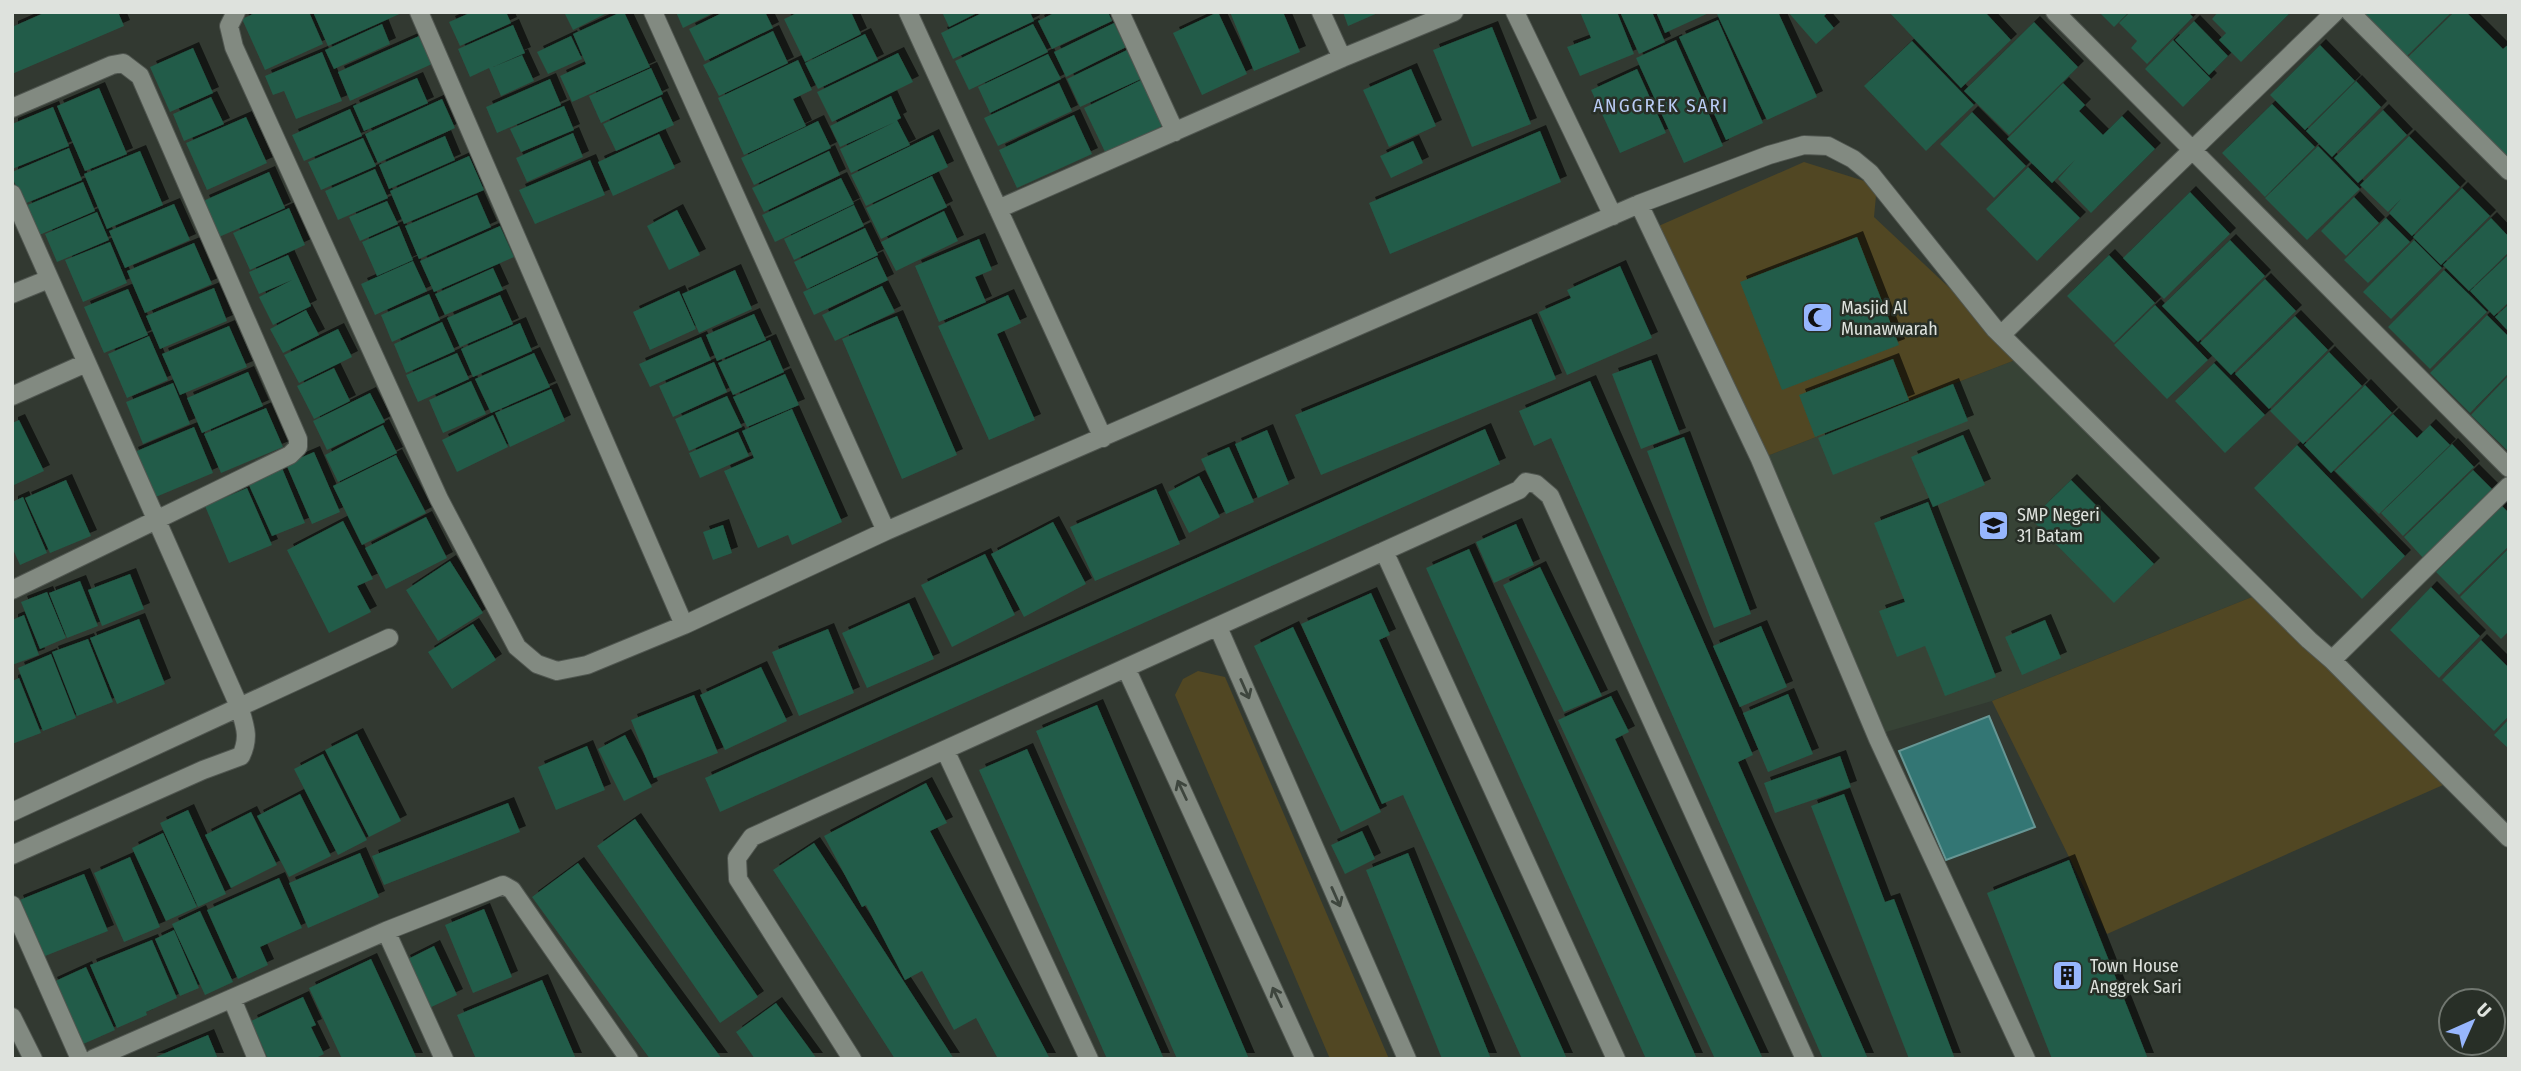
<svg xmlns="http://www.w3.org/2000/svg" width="2521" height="1071" font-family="'Fira Sans Condensed',sans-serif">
	<defs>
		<filter id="shadow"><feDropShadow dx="6" dy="-6" stdDeviation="0" flood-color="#0009"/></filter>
	</defs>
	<rect width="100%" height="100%" fill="#323931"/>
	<path fill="#374336" d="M2023,357L2262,593L1992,701L1886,732L1767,456Z"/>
	<path fill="#514723" d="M1804,162L1877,185L1874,217L2023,357L1767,456L1654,228Z
		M2262,593L2452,781L2107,934L1992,701Z
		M1198,671L1225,677L1389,1059H1330L1175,695L1183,679Z"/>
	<path fill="#337674" stroke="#669694" stroke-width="2" d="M1989,716L2035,827L1946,860L1899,751Z"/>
	<path fill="#235b48" filter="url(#shadow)" d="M46,12H118L124,26L12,74V27Z
		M257,12H309L323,44L265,70L242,19Z
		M313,12H404L328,46Z
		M472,12H506L511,23L460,46L449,22Z
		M564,12H604L605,14L573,30Z
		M621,12H624L650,67L572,102L560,76L586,64L573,34Z
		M676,12H715L683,28Z
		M724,12H765L773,28L705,61L689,29Z
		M799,12H851L861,34L805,62L784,19Z
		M942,12H979L949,27Z
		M984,12H1030L1034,21L953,59L941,33Z
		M1056,12H1108L1112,21L1052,49L1038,21Z
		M1218,12L1247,74L1202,95L1173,33Z
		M1230,12H1283L1300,52L1254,71Z
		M1343,12H1380L1348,26Z
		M1580,12H1617L1634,54L1580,76L1567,47L1591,38Z
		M1620,12H1652L1665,42L1639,54Z
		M1656,12H1711L1665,33Z
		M1720,12H1778L1817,97L1767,120L1717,14Z
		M1788,12H1828L1824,16L1834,28L1816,44Z
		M1889,12H1985L2011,40L1961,88Z
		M2099,12H2129L2114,27Z
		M2130,12H2188L2193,17L2147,64L2131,48L2137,41L2119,23Z
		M2218,12H2291L2241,62L2219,40L2226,33L2212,19Z
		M2363,12H2452L2406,57Z
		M2454,12H2466L2503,49L2509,44V163L2407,58Z
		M1718,20L1763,123L1726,140L1679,37Z
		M2194,21L2228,56L2209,75L2175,40Z
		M2034,22L2078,67L2009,135L1964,91Z
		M1114,23L1126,47L1066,77L1054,52Z
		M382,24L390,44L334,69L325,50Z
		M1033,24L1048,52L969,90L955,61Z
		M513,25L525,53L493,67L522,55L534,81L501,96L489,68L470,77L458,49Z
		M1492,27L1531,124L1472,147L1433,50Z
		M773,31L788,63L719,96L703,65Z
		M865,34L878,60L818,89L805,63Z
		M419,36L432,64L350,101L338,72Z
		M571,36L582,59L548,74L537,52Z
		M1676,40L1723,146L1684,163L1636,58Z
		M2173,40L2211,79L2183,107L2145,69Z
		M1912,41L1974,105L1926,151L1864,86Z
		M2320,45L2355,81L2305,130L2270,95Z
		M193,48L213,93L170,112L150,67Z
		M1127,50L1141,79L1080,107L1067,79Z
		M322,52L342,101L296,119L284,91L273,95L265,76Z
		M898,53L913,82L832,122L817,92Z
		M1048,54L1061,79L990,113L978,87Z
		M798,60L812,90L793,99L806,126L744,155L718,98Z
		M651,68L663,94L601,123L589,96Z
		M1411,69L1436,126L1389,147L1363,90Z
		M1637,69L1666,133L1620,153L1591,90Z
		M417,78L428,103L364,131L353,106Z
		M550,79L561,105L497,133L486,107Z
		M1141,80L1164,125L1106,154L1084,108Z
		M2356,81L2381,107L2332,157L2306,131Z
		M1059,83L1072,111L998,146L984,118Z
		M2063,83L2085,105L2079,111L2103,135L2122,116L2155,149L2091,213L2058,179L2075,160L2052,183L2007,139Z
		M99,88L127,154L85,171L57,106Z
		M891,96L901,118L897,120L910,145L851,173L840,149L895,122L840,147L830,126Z
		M211,97L224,124L184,141L173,114Z
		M661,97L674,125L616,151L603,124Z
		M442,99L455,128L378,163L365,134Z
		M2272,104L2315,147L2265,197L2222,153Z
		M564,106L574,130L521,152L510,129Z
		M53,107L69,146L12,169V124Z
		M350,109L362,136L304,161L292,135Z
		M2383,110L2407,135L2358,183L2334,158Z
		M1972,112L2026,166L1994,198L1940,144Z
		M1074,115L1092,154L1017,188L999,150Z
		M246,117L267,163L207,190L186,143Z
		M818,121L831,148L754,185L741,158Z
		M1540,131L1561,182L1390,254L1369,203Z
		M573,133L583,157L527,182L516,158Z
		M659,134L675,168L613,196L598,162Z
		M933,135L948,167L866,206L851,175Z
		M445,136L455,160L389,189L379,165Z
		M2409,136L2460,187L2412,236L2389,213L2401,199L2388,212L2360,185Z
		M363,138L376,166L321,190L308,162Z
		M1413,141L1423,163L1391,178L1380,156Z
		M2318,146L2360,189L2307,240L2265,198Z
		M69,148L82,180L24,204L12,177V172Z
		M140,151L163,205L107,229L84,174Z
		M829,151L840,175L764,212L752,188Z
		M469,156L484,190L404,224L390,191Z
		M590,160L605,195L535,224L519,190Z
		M2028,167L2080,218L2037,261L1986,209Z
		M375,169L388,198L338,220L325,191Z
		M269,172L285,208L219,237L203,201Z
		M932,176L947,207L881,239L866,208Z
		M841,178L854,204L775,242L762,215Z
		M83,182L95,211L37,236L25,206Z
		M2462,188L2490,216L2441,265L2413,237Z
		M2190,192L2230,234L2164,299L2123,258Z
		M477,195L491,227L419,259L405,226Z
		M2354,197L2379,223L2346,256L2321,231Z
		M387,201L398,224L360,241L349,217Z
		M174,204L190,240L125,268L109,231Z
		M854,205L864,226L794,260L784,239Z
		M289,208L305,245L250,270L233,233Z
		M677,210L700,255L669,270L647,226Z
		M944,211L958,241L896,271L881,242Z
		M97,212L109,240L57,262L45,234Z
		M2386,218L2410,242L2368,283L2344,260Z
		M2491,218L2509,237V252L2469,291L2443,265Z
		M399,226L413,260L377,276L362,242Z
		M500,226L514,257L434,292L420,261Z
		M865,228L878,255L807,289L794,262Z
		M1857,237L1899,345L1782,390L1740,282Z
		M979,239L992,270L975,277L986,302L939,322L915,266Z
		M2230,240L2265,276L2198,342L2162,306Z
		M2414,240L2442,268L2391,319L2363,292Z
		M110,242L127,283L83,302L65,260Z
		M194,243L212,284L145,313L127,271Z
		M2509,254V302L2494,316L2470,291Z
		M288,255L311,306L273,325L259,297L292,280L259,294L249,272Z
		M2109,255L2155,303L2114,343L2067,296Z
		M877,257L888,280L814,315L803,292Z
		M413,261L427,291L375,315L361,284Z
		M1620,266L1652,338L1567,375L1539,312L1571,298L1567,290Z
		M493,268L503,290L445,315L435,294Z
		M735,270L752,309L699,333L682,294Z
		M2444,270L2487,312L2430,369L2388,327Z
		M2265,279L2296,311L2231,375L2200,343Z
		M882,286L895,312L835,341L822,315Z
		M214,288L227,321L160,349L146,316Z
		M128,289L148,335L104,353L84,307Z
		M679,291L696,329L650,350L633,312Z
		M429,294L440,320L392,342L381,315Z
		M500,295L513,324L460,347L447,318Z
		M1008,295L1021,323L997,334L1035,420L989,440L938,326Z
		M2509,304V332L2495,317Z
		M2155,305L2208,360L2167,399L2114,345Z
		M306,310L319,335L283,353L270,329Z
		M754,314L766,340L717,361L706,335Z
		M2487,315L2509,337V373L2470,413L2430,373Z
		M897,316L957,455L902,479L842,339Z
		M2295,316L2328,350L2269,409L2235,374Z
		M1531,319L1556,379L1321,475L1295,415Z
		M442,322L455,351L406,373L394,344Z
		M520,323L532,351L473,377L461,349Z
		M229,326L247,367L180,395L162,354Z
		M338,329L352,357L299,383L284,355Z
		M149,336L168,380L127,398L108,354Z
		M701,337L711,360L650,387L639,364Z
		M770,340L784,372L733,395L718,363Z
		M2329,352L2362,386L2303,444L2270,411Z
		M457,353L469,379L418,402L406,375Z
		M534,353L550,387L491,413L475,379Z
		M1893,359L1909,400L1815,437L1799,395Z
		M1651,360L1680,434L1641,449L1612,374Z
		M714,362L727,392L673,417L659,386Z
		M2214,363L2265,415L2225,453L2175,401Z
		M334,368L350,401L314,419L297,386Z
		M248,372L263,406L202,433L187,398Z
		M785,374L799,405L747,427L733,397Z
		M2509,375V452L2471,415Z
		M471,381L486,414L443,433L429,400Z
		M1590,381L1753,755L1738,762L1868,1059H1823L1551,438L1534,446L1519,411Z
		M173,383L190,424L143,444L126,402Z
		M1953,384L1968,421L1833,475L1818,438Z
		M2365,385L2392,413L2331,473L2304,445Z
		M551,389L565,421L510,447L495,413Z
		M370,393L385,422L327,450L313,421Z
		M727,396L742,427L689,451L675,419Z
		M266,408L283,447L221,473L204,434Z
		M792,409L842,522L792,545L788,535L758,548L724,471L754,458L742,431Z
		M2393,414L2417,438L2430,425L2450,445L2379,514L2335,471Z
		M493,415L508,447L457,472L442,440Z
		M19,420L44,471L14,485L12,423Z
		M383,425L397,453L338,482L325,455Z
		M194,427L213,473L151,499L132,453Z
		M1485,429L1500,464L720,812L705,778Z
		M1267,430L1289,484L1258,498L1235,444Z
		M738,432L749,456L700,478L689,453Z
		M1963,435L1985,485L1933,507L1911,457Z
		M1684,437L1751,614L1714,628L1647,451Z
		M2452,444L2474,467L2403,536L2381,513Z
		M2297,445L2405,556L2362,599L2254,488Z
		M1229,447L1254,502L1226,514L1201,459Z
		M314,452L340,512L312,524L286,464Z
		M396,455L426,513L362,545L333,486Z
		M282,468L305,523L272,536L248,483Z
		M2473,470L2494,491L2424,559L2404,537Z
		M1199,476L1220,517L1189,533L1168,492Z
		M66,480L91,536L50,553L25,498Z
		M2071,480L2154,564L2114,603L2031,519Z
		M247,488L272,545L229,563L205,506Z
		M1156,489L1180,544L1095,581L1070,527Z
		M23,497L47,553L20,565L12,547V502Z
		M1928,502L1996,677L1945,696L1925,646L1897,657L1879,611L1905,602L1874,523Z
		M2502,506L2509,513V546L2459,595L2436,572Z
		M426,517L447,558L386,589L365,548Z
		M343,521L373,579L357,586L371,612L329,633L287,550Z
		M1053,522L1086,584L1024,617L991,554Z
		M1516,524L1534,565L1494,583L1476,542Z
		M723,525L732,553L713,560L703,532Z
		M2509,548V631L2501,639L2460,597Z
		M1469,549L1489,594L1697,1059H1646L1446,613L1426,568Z
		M985,554L1015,615L952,647L921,585Z
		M450,561L483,613L438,641L406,590Z
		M1540,567L1602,696L1564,712L1503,585Z
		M130,574L144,609L102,626L88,590Z
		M80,581L98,626L67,638L49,593Z
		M2431,587L2480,636L2439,678L2390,630Z
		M47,592L66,638L40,649L21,602Z
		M1371,593L1390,635L1379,640L1567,1059H1522L1403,795L1382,804L1301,624Z
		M909,603L934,659L867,688L842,633Z
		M24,615L39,655L12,665V620Z
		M139,619L165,684L117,704L90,638Z
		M2045,620L2061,658L2022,675L2005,637Z
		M473,624L496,660L452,689L428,652Z
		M1761,626L1787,687L1740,707L1713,646Z
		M1293,627L1381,812L1341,832L1254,646Z
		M828,629L854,693L799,716L772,652Z
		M88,639L113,702L77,716L52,652Z
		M2481,640L2509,668V716L2494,731L2442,680Z
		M51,654L76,718L43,731L18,668Z
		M761,667L787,721L725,750L700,695Z
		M19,678L41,733L12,744V681Z
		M1788,694L1813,754L1768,772L1743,713Z
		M694,695L718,753L654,778L631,720Z
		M1611,696L1629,732L1615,739L1763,1059H1715L1558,720Z
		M1097,705L1204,954L1249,1059H1177L1064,798L1036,731Z
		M2509,719V749L2494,735Z
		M357,734L401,821L369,837L325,750Z
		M625,735L652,787L624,801L598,749Z
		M587,746L605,790L556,810L538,767Z
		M1027,749L1088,887L1164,1059H1107L1025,873L979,770Z
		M323,754L367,840L338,855L294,769Z
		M1840,756L1851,787L1775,813L1764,783Z
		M926,783L947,823L930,831L1050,1059H998L976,1018L954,1030L922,971L905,980L866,905L862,907L824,836Z
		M300,794L331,856L289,877L257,816Z
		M1844,794L1885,902L1894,899L1955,1059H1909L1811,806Z
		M508,803L520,832L384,885L372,856Z
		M188,810L226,894L198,907L160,823Z
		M251,812L277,865L231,888L205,835Z
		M635,819L758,997L720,1023L597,846Z
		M1362,831L1375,859L1345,874L1331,845Z
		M163,833L197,907L166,921L132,848Z
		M814,843L837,878L954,1059H895L796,905L773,870Z
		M360,853L379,897L308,928L289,883Z
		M1408,853L1431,910L1491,1059H1442L1416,994L1366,870Z
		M130,857L160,927L124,942L94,873Z
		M2069,860L2148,1059H2052L1987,893Z
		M578,863L606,901L722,1059H650L532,897Z
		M84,874L108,931L40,958L17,901Z
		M279,878L302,928L260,947L268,965L238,979L207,910Z
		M484,909L512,977L473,993L445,925Z
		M200,911L233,982L205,995L172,924Z
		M174,930L199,988L180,996L155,939Z
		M152,940L177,998L146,1012L147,1015L117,1028L90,965Z
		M434,946L457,995L427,1009L404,961Z
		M371,959L391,1002L417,1059H342L309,988Z
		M86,967L115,1030L81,1045L51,983Z
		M542,980L576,1059H476L457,1015Z
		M303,997L316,1025L311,1027L324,1054L314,1059H268L251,1021Z
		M776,1003L817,1059H755L736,1032Z
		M208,1035L218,1059H151Z"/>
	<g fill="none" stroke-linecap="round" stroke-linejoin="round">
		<defs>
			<path id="minor" d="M236,12L229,26L234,47L439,499L517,647L537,664L557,671L587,665L684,625L886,531L1639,204L1769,155L1804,145L1828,146L1853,159L1870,173L1995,329L2309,640L2332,660L2509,838
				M419,12L684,625
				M653,12L886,531
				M908,12L1103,438
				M1120,12L1175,132
				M1321,12L1342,58
				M1515,12L1613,216
				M2055,12L2509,468
				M2350,12L2509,171
				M12,108L112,65L123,63L140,76L298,439V447L290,455L12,590
				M12,194L239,706C245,726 250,737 241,756L203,770L12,855
				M1639,204L1760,459L1878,739L2026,1059
				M998,209L1342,58L1454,12
				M12,294L49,279
				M2001,335L2335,12
				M12,396L86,363
				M1384,551L1616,1059
				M1218,627L1407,1059
				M2332,660L2509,486
				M1126,668L1305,1059
				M945,750L1089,1059
				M12,812L389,638
				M12,905L80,1059
				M386,931L444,1059
				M232,999L257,1059
				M12,1017L33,1059
				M93,1059L386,931L503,885L512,890L629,1059
				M852,1059L738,879L737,858L752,837L1519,490L1526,482L1536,484L1550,496L1805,1059"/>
		</defs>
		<use href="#minor" stroke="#505650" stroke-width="20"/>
		<use href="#minor" stroke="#828a81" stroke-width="18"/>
	</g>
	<defs><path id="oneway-shaft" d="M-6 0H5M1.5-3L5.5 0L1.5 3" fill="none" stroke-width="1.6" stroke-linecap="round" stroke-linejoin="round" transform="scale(1.75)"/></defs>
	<g stroke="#3e463e">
		<use href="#oneway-shaft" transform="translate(1245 689) rotate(66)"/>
		<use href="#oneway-shaft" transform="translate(1182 790) rotate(-115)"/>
		<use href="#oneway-shaft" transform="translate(1336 897) rotate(66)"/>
		<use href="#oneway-shaft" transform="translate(1277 997) rotate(-115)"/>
	</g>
	<defs>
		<symbol id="mosque-square" viewBox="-11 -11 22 22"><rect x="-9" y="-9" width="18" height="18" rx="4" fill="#97b6fd" stroke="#282f27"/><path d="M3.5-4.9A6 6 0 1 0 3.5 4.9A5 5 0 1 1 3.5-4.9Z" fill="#111"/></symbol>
		<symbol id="school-square" viewBox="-11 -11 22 22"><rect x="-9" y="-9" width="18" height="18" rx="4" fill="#97b6fd" stroke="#282f27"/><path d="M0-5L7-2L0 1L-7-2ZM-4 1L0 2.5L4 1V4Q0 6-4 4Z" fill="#111"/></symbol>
		<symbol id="building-square" viewBox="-11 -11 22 22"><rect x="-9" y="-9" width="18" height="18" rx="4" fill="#97b6fd" stroke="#282f27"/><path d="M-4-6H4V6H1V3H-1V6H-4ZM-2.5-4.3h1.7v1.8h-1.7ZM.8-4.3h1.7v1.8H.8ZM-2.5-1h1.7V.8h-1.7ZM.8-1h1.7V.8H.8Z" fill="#111"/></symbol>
	</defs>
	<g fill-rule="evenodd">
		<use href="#mosque-square" x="1800" y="300" width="35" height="35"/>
		<use href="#school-square" x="1976" y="508" width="35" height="35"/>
		<use href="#building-square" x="2050" y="958" width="35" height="35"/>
	</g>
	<g text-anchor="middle" stroke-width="5" stroke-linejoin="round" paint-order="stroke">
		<g font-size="18" fill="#dee2dd" stroke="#282f27" text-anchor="start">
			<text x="1841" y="314">Masjid Al<tspan x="1841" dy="21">Munawwarah</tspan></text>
			<text x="2017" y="521">SMP Negeri<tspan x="2017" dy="21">31 Batam</tspan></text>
			<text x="2090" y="972">Town House<tspan x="2090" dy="21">Anggrek Sari</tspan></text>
		</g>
		<g font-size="19" letter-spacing="2" fill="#baccf5" stroke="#282f27">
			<text x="1661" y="112">ANGGREK SARI</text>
		</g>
	</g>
	<rect width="2521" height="1071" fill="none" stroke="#dee2dd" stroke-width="28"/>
	<g transform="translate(2472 1022) rotate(45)"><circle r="33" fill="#282f27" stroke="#717770" stroke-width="2"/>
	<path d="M0-5L12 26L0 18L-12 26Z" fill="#97b6fd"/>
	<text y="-10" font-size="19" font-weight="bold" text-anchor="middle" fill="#dee2dd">U</text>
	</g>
</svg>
